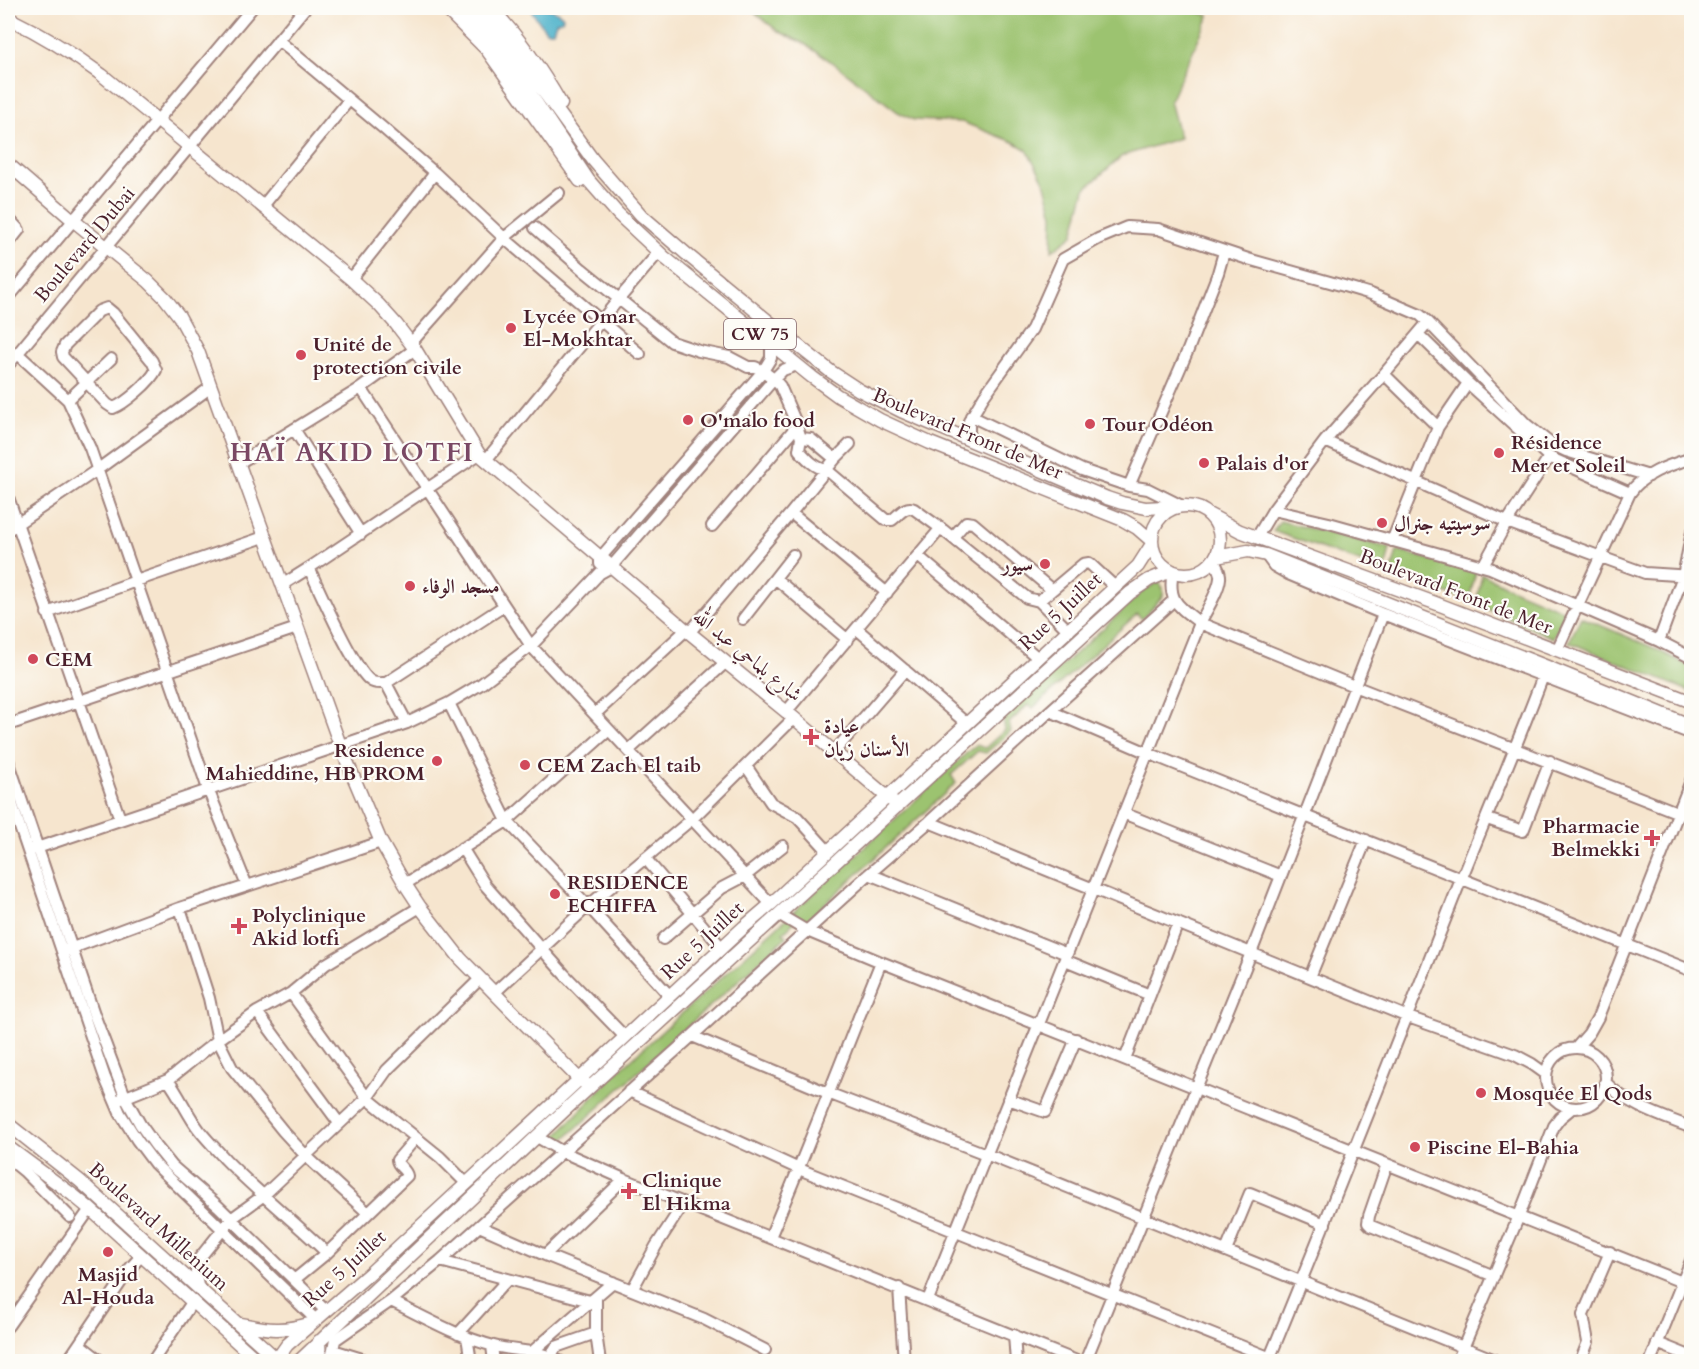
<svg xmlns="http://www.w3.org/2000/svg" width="1699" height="1369" font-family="Cardo,Amiri,serif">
	<rect width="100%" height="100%" fill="#fdfcf7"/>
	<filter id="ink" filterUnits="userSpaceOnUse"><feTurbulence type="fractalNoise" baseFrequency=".0167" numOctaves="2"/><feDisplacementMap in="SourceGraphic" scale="12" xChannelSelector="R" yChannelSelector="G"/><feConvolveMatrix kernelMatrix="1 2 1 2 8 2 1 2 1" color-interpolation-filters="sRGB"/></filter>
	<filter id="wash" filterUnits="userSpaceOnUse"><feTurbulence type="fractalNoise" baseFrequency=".008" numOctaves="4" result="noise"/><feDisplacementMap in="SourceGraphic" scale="24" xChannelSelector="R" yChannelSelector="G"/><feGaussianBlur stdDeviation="1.35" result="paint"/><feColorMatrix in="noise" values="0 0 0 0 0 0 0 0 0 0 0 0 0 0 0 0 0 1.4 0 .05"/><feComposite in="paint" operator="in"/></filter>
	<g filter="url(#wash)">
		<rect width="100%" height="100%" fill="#f6e5ce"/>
		<path fill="#9cc36f" stroke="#73714d" stroke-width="1.5" d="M749,8H1187L1209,16L1170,101L1180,138L1122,156L1085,189L1073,235L1052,251L1053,215L1044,181L1027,150L1014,142L962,122L914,120L898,112L835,64L803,43L778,31Z
			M1280,521L1390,548L1385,571L1273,531Z
			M1397,551L1476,571L1469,600L1440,592L1391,572Z
			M1482,574L1510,588L1567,612L1553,638L1476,604Z
			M1159,582L1163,588V596L1142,619L1137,614L1033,708L1028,705L1009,723L1011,731L986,753L978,751L951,775L956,783L802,925L796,920L783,933L786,937L561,1142L556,1136L615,1074L866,846L970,750L976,745L985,748L1005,730L1003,719L1121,612C1133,600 1143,589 1159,582Z
			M1581,617L1654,648L1691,667V692L1569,642Z"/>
		<path fill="#4ab0c9" stroke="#4a687a" stroke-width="1.5" d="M529,8C540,7 556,8 563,17L562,20L556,22L553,31H546Z"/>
	</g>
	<g filter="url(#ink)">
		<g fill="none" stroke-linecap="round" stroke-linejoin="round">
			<defs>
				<path id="minor" d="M278,40L383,128L435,173L504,238L640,354
					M262,207L349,100
					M8,218L19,230L8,244
					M535,228L582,269L672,342L699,351L729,357L748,367H755L763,371L774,379L780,386L796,423L801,438L799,450C807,459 815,468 827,470L886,520H892C899,515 905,505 914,509L943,530L1027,598L1039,601L1069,631
					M351,279L435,173
					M8,298L252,8
					M107,308L113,313L152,361L156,370C151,381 125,404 113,408L107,404L63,357L62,352L65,345L99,311Z
					M1428,322L1527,425L1551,444L1566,451L1649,476
					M411,343L504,238L559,193
					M17,353L68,400L90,448L208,789L247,886
					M8,365L305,8
					M1384,374L1438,427L1468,383L1418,334
					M1468,383L1549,457L1507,522L1483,566
					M361,388L531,646L771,904
					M68,400L111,359
					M971,416L1082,470L1129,486
					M294,429L361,534
					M969,439V421L984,396L1032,329L1063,259L1098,239L1127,227L1158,229L1248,259L1344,286L1371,294L1420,315L1428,322L1384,374L1325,441
					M1549,457L1630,493
					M835,459L850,444
					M486,460L619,299L659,252
					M239,463L361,388L415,349
					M8,497L120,819
					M1182,506L1148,489L1129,486L1188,350L1218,273L1224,252
					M1273,510L1325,441L1507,522L1601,557L1645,573L1692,576
					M791,513L887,593
					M712,526L796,427
					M8,530L97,470L211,387
					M953,537L966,522L973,523L1052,590
					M1257,537L1273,510L1329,523L1490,568L1659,641L1692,658
					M1392,541L1438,427
					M1266,555L1274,566L1288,574L1383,614L1692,734
					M918,556L1038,658
					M600,564V558L763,371L771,358V343
					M309,568C319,589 355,672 371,681C375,684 381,683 386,683L504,606
					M1173,571C1167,601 1178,606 1200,623L1354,686L1692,818
					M775,578L848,640
					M282,585L309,568L479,454
					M1039,601L1083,564L1089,563L1115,587
					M47,613L136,581L264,537
					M743,619L793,555
					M857,629L966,723
					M689,633L791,513L835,459L811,439L801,438
					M1659,641L1683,576L1692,532
					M1557,650L1630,493C1643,473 1670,465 1692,458
					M386,683L407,723
					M449,703L507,821L588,906L670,996
					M1050,711L1148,753L1692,971
					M786,712L941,528
					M595,714L686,630
					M8,725L297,628
					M629,750L725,663
					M834,752L905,670
					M8,760L94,1014L126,1099L140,1124L155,1145L172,1166L218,1206L326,1311
					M746,766L771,803L797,817L828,851
					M8,792L105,1078L120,1113L137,1140L155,1164L316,1320
					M1123,813L1281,876
					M1487,819L1523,831L1550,761
					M929,822L1408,1017L1515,1055L1532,1064L1546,1074
					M462,848L485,885L564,974L625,1037
					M28,851L407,723L449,703L481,684L531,646L600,573L611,567L774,379L783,370L797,365
					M645,858L722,948
					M869,874L1067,954
					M405,884L507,821L609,730
					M180,908L209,998L218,1040L232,1068L283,1131L306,1156L368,1213
					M780,915L807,931L881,962L1692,1286
					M663,939L722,888L745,876L783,846
					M67,950L180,908L381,842
					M1065,960L1150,995
					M1310,977L1366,840
					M291,993L367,1098L440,1157L466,1183
					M494,993L588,906L692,819L794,718
					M257,1012L339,1123
					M692,1036L828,1093L986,1154L1500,1362
					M1576,1048L1589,1033L1598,1017L1692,778
					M1546 1078a30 30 0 1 1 60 0a30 30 0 1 1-60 0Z
					M1125,1059L1178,923
					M168,1080C180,1096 188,1116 200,1131C208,1141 217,1150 225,1159C257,1192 294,1221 327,1253
					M1605,1082C1628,1106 1662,1116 1692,1128
					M629,1091L799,1169L1281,1362
					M121,1099L168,1080L218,1040L257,1012L291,993L326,964L420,907
					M1008,1099L1045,1112L1076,1039
					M537,1137L563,1152L624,1179L1079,1362
					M8,1158L24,1171L70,1217
					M1387,1164L1369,1216L1368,1223L1371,1226L1494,1276
					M479,1226L545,1255L704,1319L765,1350
					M770,1237C809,1146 844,1053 881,962
					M1226,1251L1250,1193L1325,1224
					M545,1255L624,1179
					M440,1261L590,1301
					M294,1280L327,1253L407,1176C406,1169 398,1167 397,1160L416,1138
					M198,1287L196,1272L198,1260L231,1219L264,1195L367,1098L387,1070L480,979
					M899,1288L904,1362
					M632,1290L656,1246L684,1203
					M596,1297V1333L600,1362
					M928,1300L1200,623C1206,611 1219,591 1220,578C1221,572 1216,566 1214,560
					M391,1301C424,1317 458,1337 494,1346C517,1352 540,1349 561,1362
					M8,1326L90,1209
					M458,1334L508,1279
					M1014,1335L1016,1362
					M467,1337L471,1362
					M1657,1343L1692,1357
					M79,1344L102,1362
					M492,1346L494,1362
					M333,1350L335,1340L391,1301L440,1261L692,1036L869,874L929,822L1050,711L1174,600
					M533,1351L613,1282
					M67,1362L131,1267L141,1256
					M152,1362L193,1301
					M330,1362L333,1350L372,1362
					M550,1362L551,1355L556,1347L596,1333
					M1085,1362L1251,953L1383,614
					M1268,1362C1334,1202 1397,1042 1460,882C1488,813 1517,745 1543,676
					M1457,1362L1519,1216L1554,1126L1560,1118L1572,1108
					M1580,1362L1588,1342L1583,1315L1610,1252
					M1650,1362L1692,1258"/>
				<path id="major" d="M445,8L487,50L580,181
					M460,8L489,36L511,65L589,181L618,214L664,257L812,377L838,396L880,420L930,443L1123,520L1137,528L1152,541
					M476,8L503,37L522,62L593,160L641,215L690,257L801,348L830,371L859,390L901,411L1107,498L1122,503L1146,508L1182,506
					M491,8C519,37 541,69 561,104
					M8,18C41,34 72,53 102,75L351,279L379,305L396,324L415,349L479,454L686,630L794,718L898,806
					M8,164L74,221L148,281L165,298L179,316L198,351L340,745L381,842L405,884L420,907L460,958L579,1079L585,1083
					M1152 540a34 34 0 1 1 68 0a34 34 0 1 1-68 0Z
					M1208,514L1240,531L1435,603L1692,702
					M1216,557L1248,551L1266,555L1545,666L1692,726
					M8,1124L80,1181L280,1362
					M8,1147L73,1195L90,1209L259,1362
					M240,1324C267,1329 282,1332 309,1324
					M319,1341L320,1362
					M275,1362L287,1345L370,1273L744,927L771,904L1138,566L1152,544
					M298,1362L566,1109L1130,593L1149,580L1171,571"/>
			</defs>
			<use href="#minor" stroke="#a0827c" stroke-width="14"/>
			<use href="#major" stroke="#a0827c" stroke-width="15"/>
			<use href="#minor" stroke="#fff" stroke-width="10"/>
			<use href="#major" stroke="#fff" stroke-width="12"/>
		</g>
	</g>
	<g fill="#d1495b" stroke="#fdfcf7" stroke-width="2">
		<circle cx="511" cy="328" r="6"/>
		<circle cx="301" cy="355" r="6"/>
		<circle cx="688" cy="420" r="6"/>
		<circle cx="1090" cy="424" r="6"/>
		<circle cx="1499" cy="453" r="6"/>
		<circle cx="1204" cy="463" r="6"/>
		<circle cx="1382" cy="523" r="6"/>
		<circle cx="1045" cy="564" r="6"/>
		<circle cx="410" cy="586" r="6"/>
		<circle cx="33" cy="659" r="6"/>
		<path d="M808 728h6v6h6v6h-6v6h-6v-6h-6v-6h6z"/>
		<circle cx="437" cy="761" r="6"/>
		<circle cx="525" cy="765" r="6"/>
		<path d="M1649 829h6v6h6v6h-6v6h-6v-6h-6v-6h6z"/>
		<circle cx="555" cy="894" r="6"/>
		<path d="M236 917h6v6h6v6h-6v6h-6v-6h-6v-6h6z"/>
		<circle cx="1481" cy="1093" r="6"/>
		<circle cx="1415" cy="1147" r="6"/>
		<path d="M626 1182h6v6h6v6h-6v6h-6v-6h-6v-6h6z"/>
		<circle cx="108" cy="1252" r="6"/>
	</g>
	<g text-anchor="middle" stroke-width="4.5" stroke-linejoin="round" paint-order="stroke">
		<rect fill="#fdfcf7" stroke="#806168" stroke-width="1.5" x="724" y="319" width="72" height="30" rx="4.5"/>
		<g font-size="18" font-weight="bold" fill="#4a1f2b">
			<text x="760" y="340">CW 75</text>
		</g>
		<g font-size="20" fill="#4a1f2b" stroke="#fdfcf7">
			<text transform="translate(84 244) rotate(-50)" y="7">Boulevard Dubai</text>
			<text transform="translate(968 433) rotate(23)" y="7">Boulevard Front de Mer</text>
			<text transform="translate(1456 591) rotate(21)" y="7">Boulevard Front de Mer</text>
			<text transform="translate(1060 611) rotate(-43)" y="7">Rue 5 Juillet</text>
			<text transform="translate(748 655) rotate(39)" y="7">شارع بلماحي عبد الله</text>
			<text transform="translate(702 940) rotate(-43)" y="7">Rue 5 Juillet</text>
			<text transform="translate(159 1226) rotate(42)" y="7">Boulevard Millenium</text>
			<text transform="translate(344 1268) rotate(-42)" y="7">Rue 5 Juillet</text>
		</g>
		<g font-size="20" font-weight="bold" fill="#4a1f2b" stroke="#fdfcf7" text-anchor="start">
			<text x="523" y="323">Lycée Omar<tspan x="523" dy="23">El-Mokhtar</tspan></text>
			<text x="313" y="351">Unité de<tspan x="313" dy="23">protection civile</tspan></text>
			<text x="700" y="427">O'malo food</text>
			<text x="1102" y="431">Tour Odéon</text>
			<text x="1511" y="449">Résidence<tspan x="1511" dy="23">Mer et Soleil</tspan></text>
			<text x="1216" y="470">Palais d'or</text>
			<text x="1394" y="530">سوسيتيه جنرال</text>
			<text x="1033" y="571" text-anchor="end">سيور</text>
			<text x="422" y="593">مسجد الوفاء</text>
			<text x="45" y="666">CEM</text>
			<text x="824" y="733">عيادة<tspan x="824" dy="23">الأسنان زيان</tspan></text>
			<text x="425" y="757" text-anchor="end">Residence<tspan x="425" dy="23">Mahieddine, HB PROM</tspan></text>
			<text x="537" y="772">CEM Zach El taib</text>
			<text x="1640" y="833" text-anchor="end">Pharmacie<tspan x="1640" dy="23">Belmekki</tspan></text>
			<text x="567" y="889">RESIDENCE<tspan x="567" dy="23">ECHIFFA</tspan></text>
			<text x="252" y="922">Polyclinique<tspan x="252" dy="23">Akid lotfi</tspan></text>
			<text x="1493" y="1100">Mosquée El Qods</text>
			<text x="1427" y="1154">Piscine El-Bahia</text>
			<text x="642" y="1187">Clinique<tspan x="642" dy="23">El Hikma</tspan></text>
			<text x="108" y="1281" text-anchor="middle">Masjid<tspan x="108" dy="23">Al-Houda</tspan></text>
		</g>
		<g font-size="26" font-weight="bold" letter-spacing="1.5" fill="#7a4864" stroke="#fdfcf7">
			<text x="352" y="461">HAÏ AKID LOTFI</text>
		</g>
	</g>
	<rect width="1699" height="1369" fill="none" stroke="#fdfcf7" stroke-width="30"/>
</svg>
